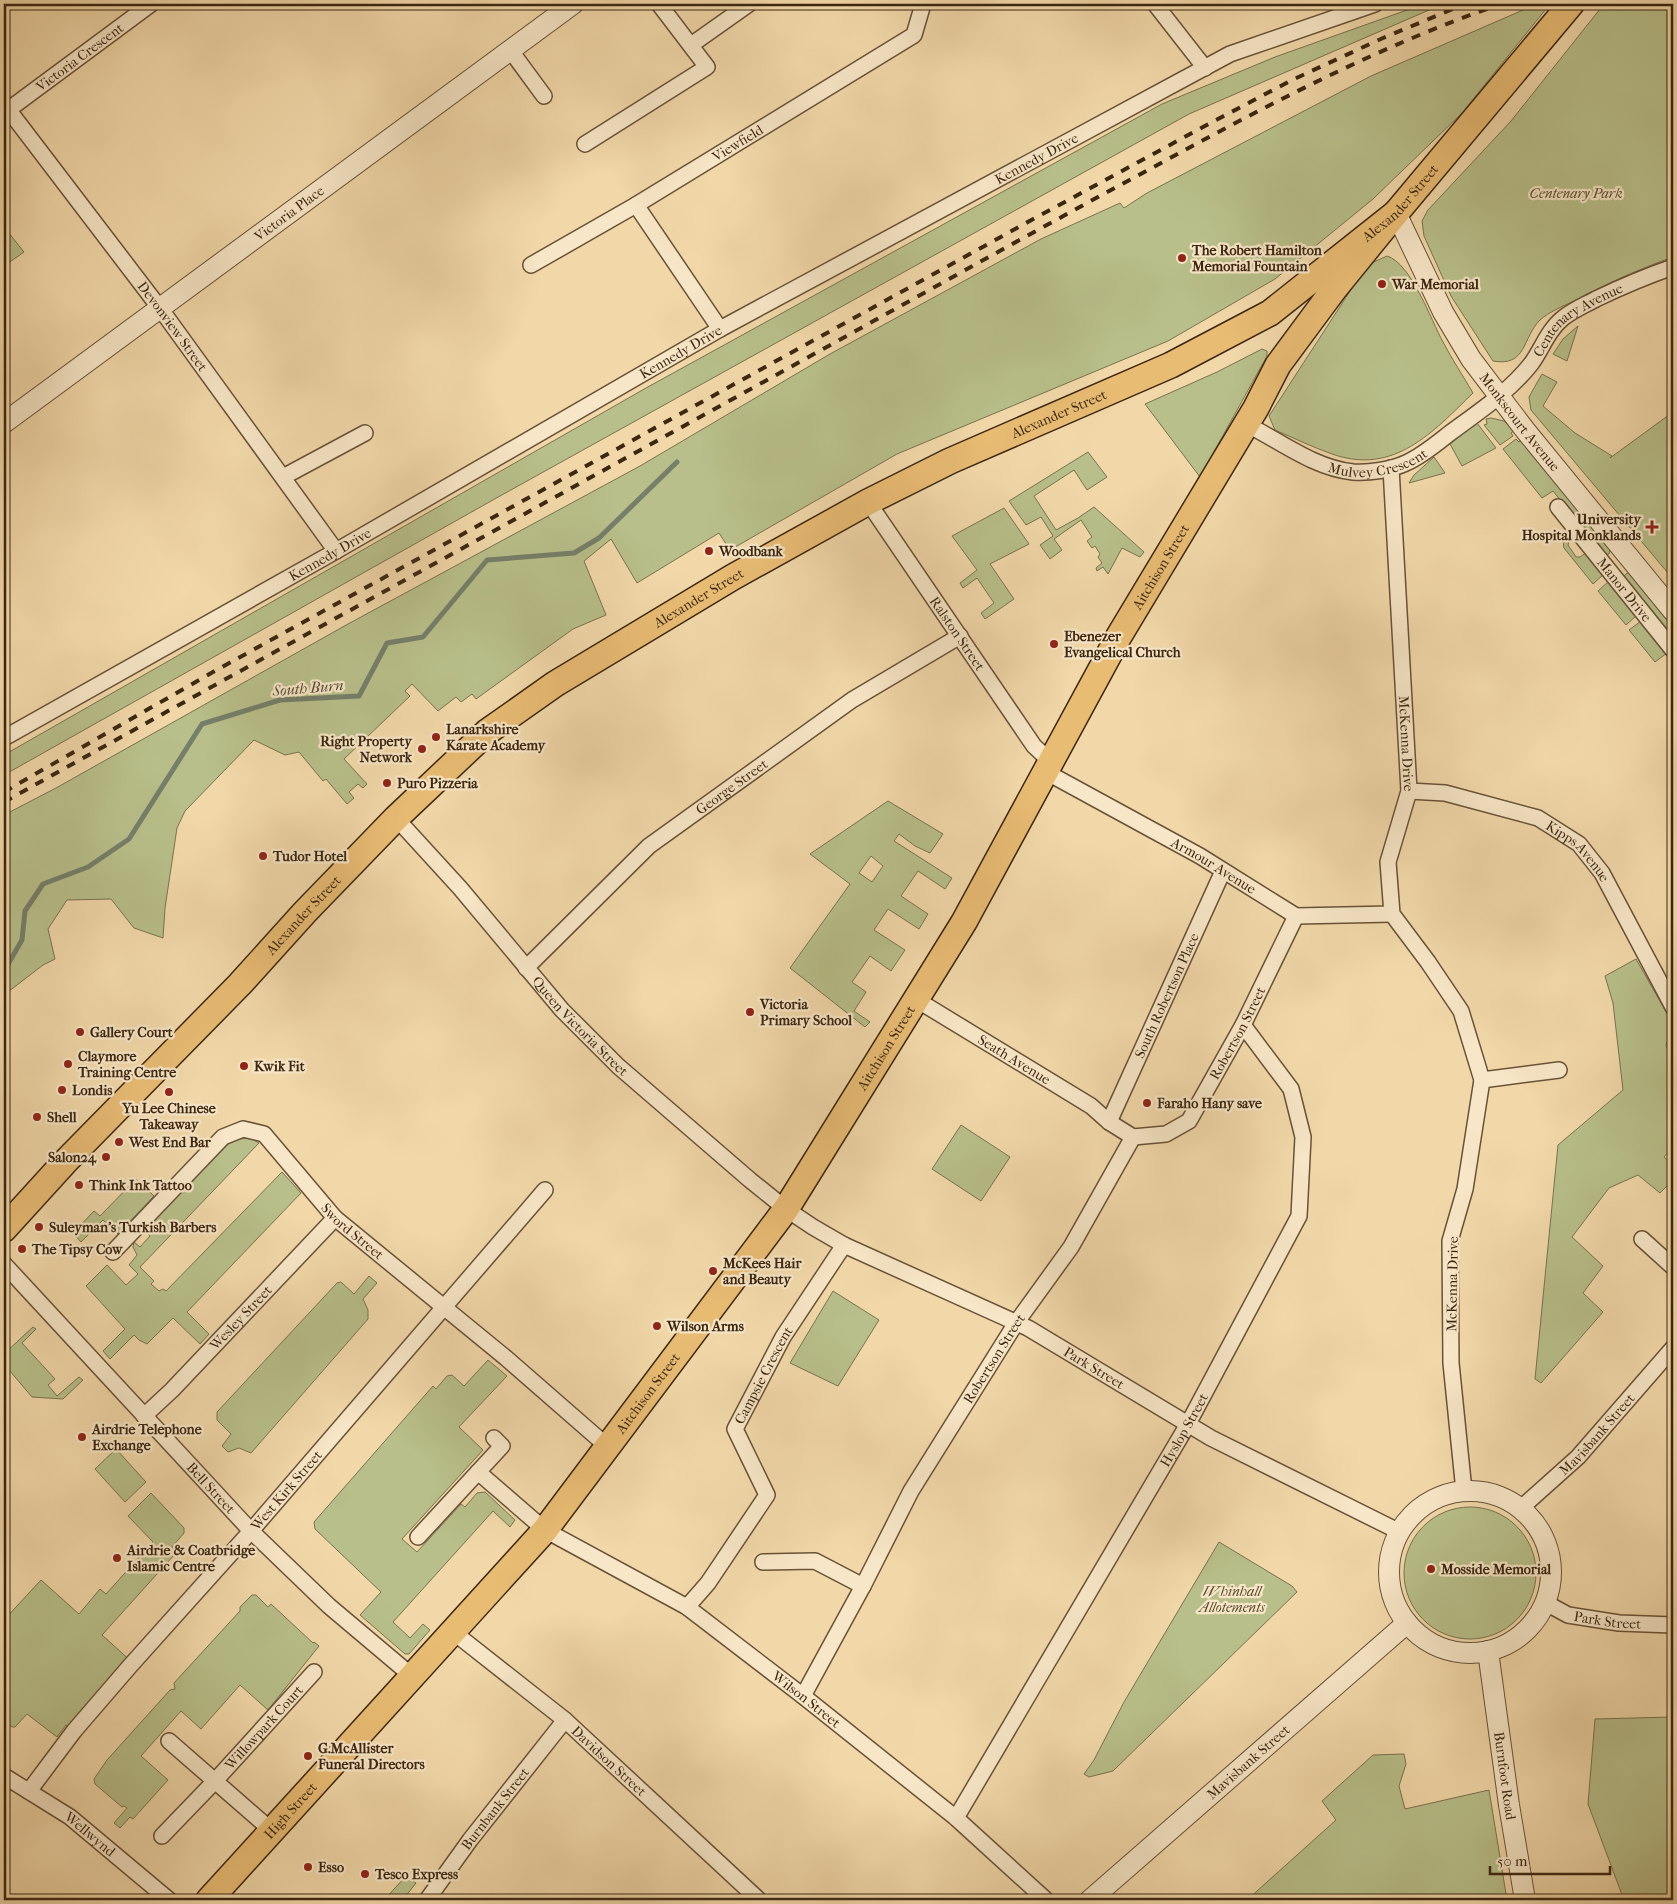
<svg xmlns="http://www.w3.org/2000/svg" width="1677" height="1904" font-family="'IM FELL French Canon',serif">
	<rect width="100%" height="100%" fill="#f2d8a9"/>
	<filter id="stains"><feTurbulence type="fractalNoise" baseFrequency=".004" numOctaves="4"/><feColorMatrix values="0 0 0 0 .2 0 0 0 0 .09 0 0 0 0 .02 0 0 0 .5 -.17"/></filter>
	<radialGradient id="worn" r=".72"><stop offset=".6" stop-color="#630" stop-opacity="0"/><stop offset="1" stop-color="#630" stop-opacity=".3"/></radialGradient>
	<path fill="#b8bf8a" stroke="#7a724e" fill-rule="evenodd" d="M1424,4H1443L1189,114L500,496L4,775V755L646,388L1162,104L1275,57Z
		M1537,4H1550L1462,113L1373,199L1275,279L1168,341L897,454L730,550L719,533L637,583L611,539L584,561L606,615L573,629L476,699L472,694L461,702L456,697L438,711L412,684L405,691L410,696L344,759L367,784L363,788L358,784L349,792L354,798L347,804L326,779L323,781L299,752L285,755L254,740L185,811L177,828L165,908L163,938L134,928L111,899L67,900L48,929L55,959L43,965L4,995V815L56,788L348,624L640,466L830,354L1041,239L1120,203L1124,208L1147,193L1371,76Z
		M1604,4H1673V257C1639,269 1606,284 1574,301C1563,306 1549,312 1540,320C1522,338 1527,367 1493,361L1451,296L1424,236L1422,221L1428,210L1511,121Z
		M4,227L24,252L4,266Z
		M1387,256C1411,263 1431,320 1443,342C1452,359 1463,376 1473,393C1433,432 1394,476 1332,454C1312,447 1294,438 1275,430L1269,416L1367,265Z
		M1578,326L1567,361L1553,354L1563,339Z
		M1262,349L1267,351V356L1200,477L1145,404L1217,372Z
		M1542,374L1557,382L1543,406L1575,433L1612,456L1610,458L1673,412V579L1531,410L1529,397Z
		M1491,418L1504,421L1514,431L1511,433L1513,436L1500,445L1484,425L1487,424L1486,419Z
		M1477,423L1496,448L1462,466L1450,444Z
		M1516,439L1519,442L1522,440L1610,550L1609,554L1604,555L1553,491L1542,498L1503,449Z
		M1088,452L1107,477L1087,490L1074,470L1034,496L1056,530L1078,518L1094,507L1144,552L1140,557L1122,548L1108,574L1103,567L1097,571L1096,568L1102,563L1098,557L1100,554L1095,546L1092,548L1087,541L1092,537L1081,520L1054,539L1062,550L1050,559L1040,545L1053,536L1041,517L1026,525L1009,501Z
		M1434,457L1445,473L1409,483L1414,475Z
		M1004,508L1029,544L990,564L1014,599L985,619L981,613L994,603L977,578L963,588L960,583L977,570L952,536Z
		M1562,533H1569L1570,538L1568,545L1576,557H1580L1586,553L1604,574L1593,584L1564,548Z
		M1627,573H1630L1673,627V640L1623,577Z
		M1609,581L1637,615L1626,625L1598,591Z
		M1641,621L1667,653L1655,662L1629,630Z
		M888,801L943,834L930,853L915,846L899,834L894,841L952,878L945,889L918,871L901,896L928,914L919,929L888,909L874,930L905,950L891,971L870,956L852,982L866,992L854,1011L870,1022L865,1027L790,968L850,884L810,854ZM871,856L883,866L872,882L859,873Z
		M1636,959L1673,1024V1039L1667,1041L1666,1046L1673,1056V1146L1664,1157L1673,1165V1189L1668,1185L1660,1193L1638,1175L1609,1188L1572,1237L1603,1266L1583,1293L1603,1312L1541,1383L1535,1379L1558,1145L1623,1090L1613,1003L1605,976Z
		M961,1125L1010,1157L981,1201L932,1169Z
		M250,1138L259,1143L140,1267L154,1281L151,1284L159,1291L163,1289L166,1291L282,1172L301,1193L187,1312L209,1334L200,1344L173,1318L147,1344L139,1340L134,1335L110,1359L103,1351L125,1329L86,1286L107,1265L126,1285L138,1274L129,1265L137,1255L133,1247L134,1242L140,1247L150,1236L144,1230L228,1144L240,1139Z
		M136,1179L154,1196L118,1234L103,1220L81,1242L73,1233L94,1211L100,1216Z
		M369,1276L377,1283L363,1299L368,1310V1319L251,1453L239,1448L228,1452L222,1446L231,1434L217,1420V1412L337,1283L341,1282L354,1294Z
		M833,1291L879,1320L838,1386L790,1363Z
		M33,1327L36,1329L22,1343L55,1379L48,1385L57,1396L79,1377L83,1380L63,1399L32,1397L4,1364V1354Z
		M488,1360L507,1376L459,1427L483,1450L402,1539L417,1552L461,1504L465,1507L477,1493L485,1492L515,1520L510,1527L493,1511L393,1622L410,1638L423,1624L430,1630L409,1654H405L360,1615L381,1592L315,1529L314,1522L433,1386L436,1389L447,1376L452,1375L464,1386Z
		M116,1449L146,1482L125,1502L95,1469Z
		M151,1493L184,1528V1533L172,1547L177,1551L175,1554L102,1635L133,1663L74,1731L66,1725L57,1737L27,1714L15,1727H12L4,1721V1620L41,1580L79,1614L100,1589L106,1594L153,1542L128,1516Z
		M1404 1573a66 66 0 1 1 132 0a66 66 0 1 1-132 0Z
		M1219,1542L1292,1586L1297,1592L1113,1771L1089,1777L1084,1774L1094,1760L1124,1702Z
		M252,1595H256L268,1607L271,1604L313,1643L314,1642L319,1646L268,1710L240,1685L201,1729L181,1711L141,1756L168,1780L133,1819L130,1817L120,1828L114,1823L127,1808L124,1806L122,1807L95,1784L94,1779L107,1760L170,1690L175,1689L174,1683L240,1611V1607Z
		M1673,1717V1900H1624L1588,1804L1595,1719Z
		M1404,1754L1406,1764L1399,1786L1405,1809L1489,1790L1507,1900H1247L1336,1820L1322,1801L1373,1755Z
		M406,1876L416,1883L405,1897L404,1900H384Z"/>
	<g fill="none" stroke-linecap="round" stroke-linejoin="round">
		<path stroke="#757f6a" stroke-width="5" d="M4,971L22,940L25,911L43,884L88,867L129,839L202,724L280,700L359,696L387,643L423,637L487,560L574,553L599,538L677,462"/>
		<defs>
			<g id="minor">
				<path d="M1155,4L1205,68"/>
				<path d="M691,45L749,4"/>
				<path d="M511,51L544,96"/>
				<path id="s1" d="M4,104L165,315L336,551"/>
				<path id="s2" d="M8,110L151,4"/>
				<path d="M585,144L707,67L659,4"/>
				<path d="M636,205L720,329"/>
				<path id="s3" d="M531,265L636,205L914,35L923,4"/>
				<path id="s4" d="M1246,424C1280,441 1314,468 1353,472C1369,473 1391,470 1406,463C1422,456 1436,444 1450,433C1477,413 1509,392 1531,364C1542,349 1548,330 1563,318C1573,310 1585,305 1596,299C1621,287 1647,276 1673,267"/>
				<path id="s5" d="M1391,468L1409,791L1388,862L1392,914L1428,962L1461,1011L1482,1080L1465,1189L1450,1241L1451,1363L1464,1491"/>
				<path d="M283,477L365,433"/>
				<path id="s6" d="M868,502L1034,746L1050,761"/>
				<path id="s7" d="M1558,507L1673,650"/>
				<path id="s8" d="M4,738L336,551L720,329L1230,54L1375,4"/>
				<path id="s9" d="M1046,772L1200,856L1296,916L1392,914"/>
				<path id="s10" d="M1409,791L1445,793L1538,818L1579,844L1602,873L1673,1007"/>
				<path id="s11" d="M396,818L460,888L562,1010L618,1066L750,1180L786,1209L813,1227L844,1245L1028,1328L1211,1438L1400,1532"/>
				<path id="s12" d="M526,968L649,846L852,700L960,636"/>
				<path id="s13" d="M917,1000L1091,1106L1109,1122L1133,1137L1166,1134L1189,1121L1243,1025L1296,916"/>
				<path d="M1482,1080L1559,1070"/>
				<path id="s14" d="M1109,1122L1223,871"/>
				<path d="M1642,1239L1673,1267"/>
				<path id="s15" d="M113,1252L223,1137L243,1129L264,1134L335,1218L506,1358L608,1447"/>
				<path id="s16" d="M4,1264L251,1531L329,1606L412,1676"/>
				<path id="s17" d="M144,1416L172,1390L335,1218"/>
				<path id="s18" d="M478,1472L545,1530L687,1607L803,1696L956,1818L1046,1900"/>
				<path id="s19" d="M1521,1508L1578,1457L1673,1348"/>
				<path d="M418,1537L502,1446L494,1438"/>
				<path d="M763,1562L815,1561L863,1586"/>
				<path id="s20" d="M1546,1603L1568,1615L1619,1623L1673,1625"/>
				<path id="s21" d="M687,1607L708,1583L767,1495L735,1429L783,1337L844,1245"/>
				<path id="s22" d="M452,1631L565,1720L759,1900"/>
				<path id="s23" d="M803,1696L863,1586L911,1491L1016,1323L1071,1247L1133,1137"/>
				<path d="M169,1741L271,1830"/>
				<path id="s24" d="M4,1776L70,1817L169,1900"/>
				<path id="s25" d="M29,1791L74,1731L130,1666L251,1531L545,1190"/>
				<path id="s26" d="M956,1818L1188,1424L1299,1216L1303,1137L1291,1089L1243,1025"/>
				<path id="s27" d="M162,1836L214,1782L314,1672"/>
				<path id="s28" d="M427,1900L470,1840L565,1720"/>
			</g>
			<g id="tertiary">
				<path id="s29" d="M1396,213L1443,312L1471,359L1525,430L1673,611"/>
				<path id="s30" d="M4,423L573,4"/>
				<circle cx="1470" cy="1572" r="81"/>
				<path id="s31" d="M1488,1651L1509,1805L1525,1900"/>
				<path id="s32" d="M1090,1900L1407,1623"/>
			</g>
			<g id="primary">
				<path id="s33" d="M4,1229L65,1162L240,984L305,912L396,818L487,732L555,684L733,577L868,502L950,461L1171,365L1270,313L1396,213L1571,4"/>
				<path id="s34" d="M209,1900L545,1530L786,1209L964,922L1119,636L1256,408L1278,365L1335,288L1396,213"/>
			</g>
		</defs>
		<use href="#minor" stroke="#695237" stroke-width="18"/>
		<use href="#tertiary" stroke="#695237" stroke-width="22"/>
		<use href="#primary" stroke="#3b2611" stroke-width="28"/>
		<use href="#minor" stroke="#f7e6c7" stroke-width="15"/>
		<use href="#tertiary" stroke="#f7e6c7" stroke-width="20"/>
		<use href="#primary" stroke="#e9bc74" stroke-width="25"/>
		<path stroke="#3b2611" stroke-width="4" stroke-dasharray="9 9" stroke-linecap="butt" d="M4,792L213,672L1026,223L1203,127L1292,80L1383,38L1465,4
			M4,802C292,642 581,483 870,323C967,269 1064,215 1161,163C1271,103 1382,45 1501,4"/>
	</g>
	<g fill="#8f2418" stroke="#f7e6c7" stroke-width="2">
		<circle cx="1182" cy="258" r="5"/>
		<circle cx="1382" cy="284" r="5"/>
		<path d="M1649.5 519.5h5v5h5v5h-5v5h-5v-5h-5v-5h5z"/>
		<circle cx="709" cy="551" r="5"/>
		<circle cx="1054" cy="644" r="5"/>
		<circle cx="436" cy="737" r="5"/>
		<circle cx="422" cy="749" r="5"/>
		<circle cx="387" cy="783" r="5"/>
		<circle cx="263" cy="856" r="5"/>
		<circle cx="750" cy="1012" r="5"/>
		<circle cx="80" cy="1032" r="5"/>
		<circle cx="68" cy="1064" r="5"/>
		<circle cx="244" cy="1066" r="5"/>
		<circle cx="62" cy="1090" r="5"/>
		<circle cx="169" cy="1092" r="5"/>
		<circle cx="1147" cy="1103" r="5"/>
		<circle cx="37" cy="1117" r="5"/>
		<circle cx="119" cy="1142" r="5"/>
		<circle cx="106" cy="1157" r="5"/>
		<circle cx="79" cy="1185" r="5"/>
		<circle cx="39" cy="1227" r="5"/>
		<circle cx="22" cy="1249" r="5"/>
		<circle cx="713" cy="1271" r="5"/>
		<circle cx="657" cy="1326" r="5"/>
		<circle cx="82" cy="1437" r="5"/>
		<circle cx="117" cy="1558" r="5"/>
		<circle cx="1431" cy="1569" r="5"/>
		<circle cx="308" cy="1756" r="5"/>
		<circle cx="308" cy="1867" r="5"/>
		<circle cx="365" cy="1874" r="5"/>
	</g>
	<g text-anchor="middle" stroke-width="4.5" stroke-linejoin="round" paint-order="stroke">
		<g font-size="14" fill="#3b2611" stroke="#f7e6c7">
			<text dy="5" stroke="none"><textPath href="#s2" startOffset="89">Victoria Crescent</textPath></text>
			<text dy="5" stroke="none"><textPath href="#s3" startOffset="240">Viewfield</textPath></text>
			<text dy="5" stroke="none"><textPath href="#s8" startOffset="1184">Kennedy Drive</textPath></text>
			<text dy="5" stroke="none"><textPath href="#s33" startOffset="1754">Alexander Street</textPath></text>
			<text dy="5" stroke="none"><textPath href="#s30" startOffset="354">Victoria Place</textPath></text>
			<text dy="5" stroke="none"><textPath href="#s4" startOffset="399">Centenary Avenue</textPath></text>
			<text dy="5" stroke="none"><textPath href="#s1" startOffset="279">Devonview Street</textPath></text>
			<text dy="5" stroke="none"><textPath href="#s8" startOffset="779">Kennedy Drive</textPath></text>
			<text dy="5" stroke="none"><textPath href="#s33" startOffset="1349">Alexander Street</textPath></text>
			<text dy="5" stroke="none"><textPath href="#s29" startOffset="244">Monkscourt Avenue</textPath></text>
			<text dy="5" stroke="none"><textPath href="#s4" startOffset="144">Mulvey Crescent</textPath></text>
			<text dy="5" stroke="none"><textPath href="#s8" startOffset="374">Kennedy Drive</textPath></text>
			<text dy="5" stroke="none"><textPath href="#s34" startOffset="1645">Aitchison Street</textPath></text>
			<text dy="5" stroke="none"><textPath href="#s7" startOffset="106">Manor Drive</textPath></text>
			<text dy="5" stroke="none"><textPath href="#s33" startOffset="944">Alexander Street</textPath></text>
			<text dy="5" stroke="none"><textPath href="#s6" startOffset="159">Ralston Street</textPath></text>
			<text dy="5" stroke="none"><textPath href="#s5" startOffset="276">McKenna Drive</textPath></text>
			<text dy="5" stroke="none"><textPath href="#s12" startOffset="275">George Street</textPath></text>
			<text dy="5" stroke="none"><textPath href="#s10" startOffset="185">Kipps Avenue</textPath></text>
			<text dy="5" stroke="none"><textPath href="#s9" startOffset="192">Armour Avenue</textPath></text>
			<text dy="5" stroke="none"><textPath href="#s33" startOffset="434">Alexander Street</textPath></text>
			<text dy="5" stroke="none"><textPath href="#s14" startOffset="139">South Robertson Place</textPath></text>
			<text dy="5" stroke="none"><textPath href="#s11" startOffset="278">Queen Victoria Street</textPath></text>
			<text dy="5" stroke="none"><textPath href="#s13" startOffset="416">Robertson Street</textPath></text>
			<text dy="5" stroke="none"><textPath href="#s34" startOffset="1091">Aitchison Street</textPath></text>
			<text dy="5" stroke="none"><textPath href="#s13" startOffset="114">Seath Avenue</textPath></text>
			<text dy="5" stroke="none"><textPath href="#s15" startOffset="334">Sword Street</textPath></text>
			<text transform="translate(1452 1284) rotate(-89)" y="5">McKenna Drive</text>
			<text dy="5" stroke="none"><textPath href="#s17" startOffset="138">Wesley Street</textPath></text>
			<text dy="5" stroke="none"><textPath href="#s23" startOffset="388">Robertson Street</textPath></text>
			<text dy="5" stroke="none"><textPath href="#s11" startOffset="901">Park Street</textPath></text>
			<text dy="5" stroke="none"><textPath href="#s21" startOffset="272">Campsie Crescent</textPath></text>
			<text dy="5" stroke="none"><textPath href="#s34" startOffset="671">Aitchison Street</textPath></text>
			<text dy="5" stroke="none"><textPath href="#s26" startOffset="450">Hyslop Street</textPath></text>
			<text dy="5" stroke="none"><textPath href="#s19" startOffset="106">Mavisbank Street</textPath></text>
			<text dy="5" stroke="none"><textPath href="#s16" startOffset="305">Bell Street</textPath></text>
			<text dy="5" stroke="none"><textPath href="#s25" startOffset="396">West Kirk Street</textPath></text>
			<text dy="5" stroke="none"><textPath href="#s20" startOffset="65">Park Street</textPath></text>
			<text dy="5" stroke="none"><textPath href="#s18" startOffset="401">Wilson Street</textPath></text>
			<text dy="5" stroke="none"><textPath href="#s27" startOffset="149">Willowpark Court</textPath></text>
			<text dy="5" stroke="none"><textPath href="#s22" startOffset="204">Davidson Street</textPath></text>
			<text dy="5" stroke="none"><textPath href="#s32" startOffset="210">Mavisbank Street</textPath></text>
			<text dy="5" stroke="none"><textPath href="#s31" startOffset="126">Burnfoot Road</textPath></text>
			<text dy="5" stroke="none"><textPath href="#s28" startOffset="114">Burnbank Street</textPath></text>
			<text dy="5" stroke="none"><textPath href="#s34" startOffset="121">High Street</textPath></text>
			<text dy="5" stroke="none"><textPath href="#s24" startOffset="104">Wellwynd</textPath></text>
		</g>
		<g font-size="14" font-style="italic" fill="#5a4c2f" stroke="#f7e6c7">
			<text x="1576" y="198">Centenary Park</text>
			<text x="1232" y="1596">Whinhall<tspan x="1232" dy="16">Allotements</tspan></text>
		</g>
		<g font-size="14" font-weight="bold" fill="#3b2611" stroke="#f7e6c7" text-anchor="start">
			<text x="1192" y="255">The Robert Hamilton<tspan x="1192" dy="16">Memorial Fountain</tspan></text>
			<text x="1392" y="289">War Memorial</text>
			<text x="1641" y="524" text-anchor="end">University<tspan x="1641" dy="16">Hospital Monklands</tspan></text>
			<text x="719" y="556">Woodbank</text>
			<text x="1064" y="641">Ebenezer<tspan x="1064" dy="16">Evangelical Church</tspan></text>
			<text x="446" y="734">Lanarkshire<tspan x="446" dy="16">Karate Academy</tspan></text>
			<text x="412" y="746" text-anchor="end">Right Property<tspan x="412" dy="16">Network</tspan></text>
			<text x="397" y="788">Puro Pizzeria</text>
			<text x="273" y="861">Tudor Hotel</text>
			<text x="760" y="1009">Victoria<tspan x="760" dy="16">Primary School</tspan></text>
			<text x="90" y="1037">Gallery Court</text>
			<text x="78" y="1061">Claymore<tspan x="78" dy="16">Training Centre</tspan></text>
			<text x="254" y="1071">Kwik Fit</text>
			<text x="72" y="1095">Londis</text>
			<text x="1157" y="1108">Faraho Hany save</text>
			<text x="169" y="1113" text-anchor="middle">Yu Lee Chinese<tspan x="169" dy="16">Takeaway</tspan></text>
			<text x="47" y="1122">Shell</text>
			<text x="129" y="1147">West End Bar</text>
			<text x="96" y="1162" text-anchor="end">Salon24</text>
			<text x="89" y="1190">Think Ink Tattoo</text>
			<text x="49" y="1232">Suleyman's Turkish Barbers</text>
			<text x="32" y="1254">The Tipsy Cow</text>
			<text x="723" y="1268">McKees Hair<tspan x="723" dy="16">and Beauty</tspan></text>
			<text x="667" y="1331">Wilson Arms</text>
			<text x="92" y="1434">Airdrie Telephone<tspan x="92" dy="16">Exchange</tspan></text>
			<text x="127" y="1555">Airdrie &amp; Coatbridge<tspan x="127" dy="16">Islamic Centre</tspan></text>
			<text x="1441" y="1574">Mosside Memorial</text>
			<text x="318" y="1753">G.McAllister<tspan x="318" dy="16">Funeral Directors</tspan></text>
			<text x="318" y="1872">Esso</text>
			<text x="375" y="1879">Tesco Express</text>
		</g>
		<g font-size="15" font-style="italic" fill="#534b36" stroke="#f7e6c7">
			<text transform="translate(308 688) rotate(-5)" y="5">South Burn</text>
		</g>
	</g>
	<rect width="1677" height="1904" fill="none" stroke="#f2d8a9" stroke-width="20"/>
	<rect x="5" y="5" width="1667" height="1894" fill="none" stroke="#3b2611" stroke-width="2.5"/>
	<rect x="10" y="10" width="1657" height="1884" fill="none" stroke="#3b2611"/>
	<path d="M1490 1866v8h120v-8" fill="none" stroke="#3b2611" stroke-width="2.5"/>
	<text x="1497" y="1866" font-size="15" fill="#3b2611" stroke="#f7e6c7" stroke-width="4" paint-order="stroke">50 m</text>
	<rect width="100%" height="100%" filter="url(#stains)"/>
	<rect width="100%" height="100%" fill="url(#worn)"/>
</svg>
